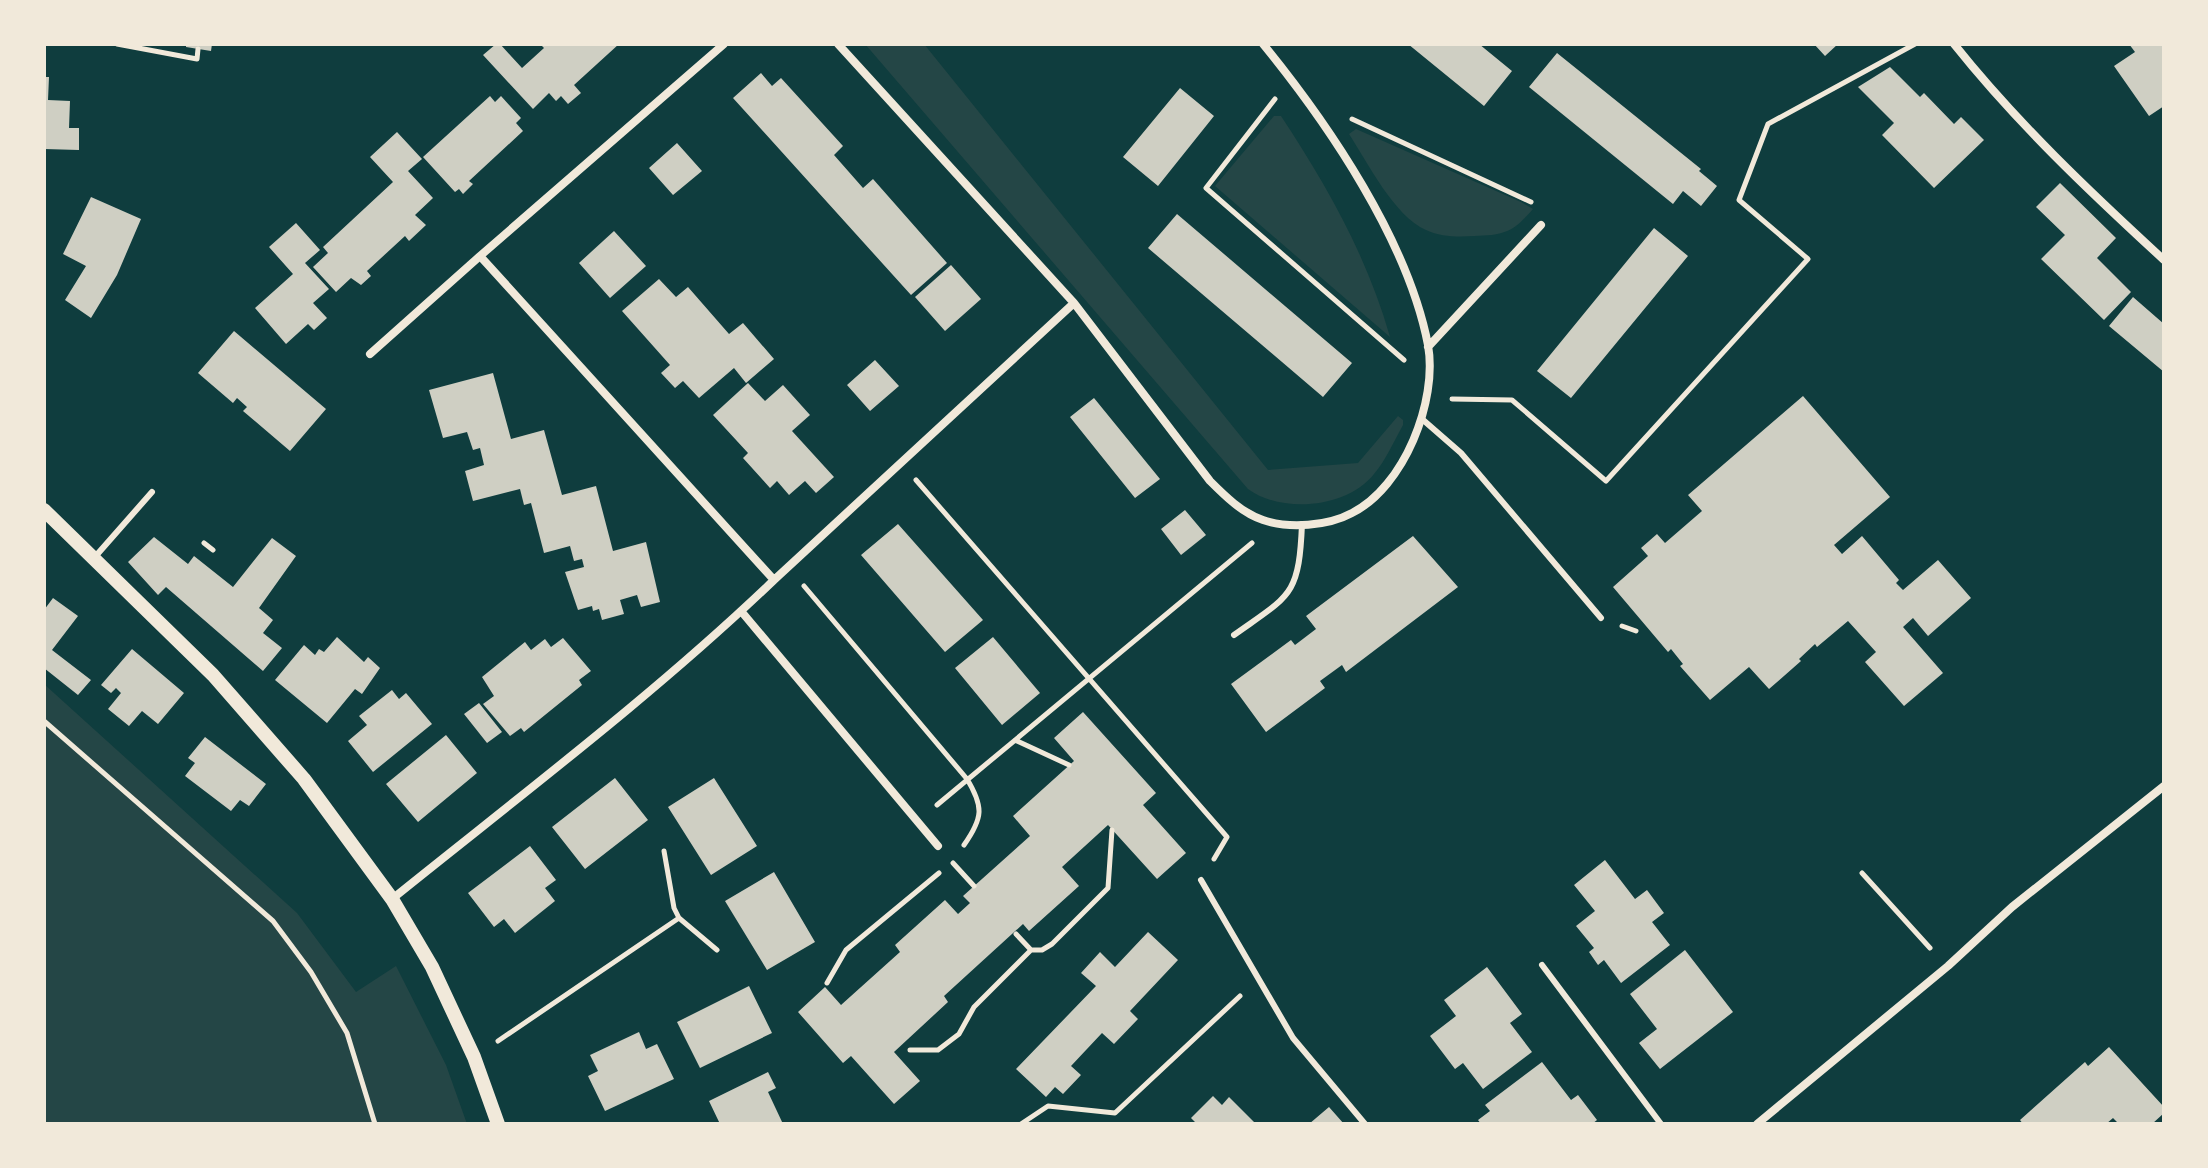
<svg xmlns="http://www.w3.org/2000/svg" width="2208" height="1168" font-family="Roboto,sans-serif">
	<rect width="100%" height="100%" fill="#0f3d3e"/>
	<path fill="#244646" d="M865,44H924L1268,470L1358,463L1398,416L1403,420V425C1394,441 1386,460 1374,474C1347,508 1282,514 1248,489Z
		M1274,116H1281C1327,186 1367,256 1390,337L1215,186Z
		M1356,129L1521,202L1533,209C1513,232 1505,235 1474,236C1458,237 1441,237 1426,230C1394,216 1368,163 1349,134Z
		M44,684L297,913L356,992L396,966L446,1065L467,1124H44Z"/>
	<path fill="#cfcfc3" d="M186,44H212L211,51L186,47Z
		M496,44H500L522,68L544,48L540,44H619L574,85L581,93L568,104L561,96L556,101L549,93L533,109L483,55Z
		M1408,44H1479L1512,71L1484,106Z
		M1814,44H1838L1825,56Z
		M2129,44H2164V106L2149,116L2114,66L2135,52Z
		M1557,53L1701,169L1699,171L1717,186L1701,206L1683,191L1673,204L1529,87Z
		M1890,67L1920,97L1924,93L1954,124L1961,117L1984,140L1934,188L1882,135L1894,123L1858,87Z
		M761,73L772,86L781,78L843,146L834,155L863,188L873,179L947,263L911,295L733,98Z
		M44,77H49L48,100L70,101L69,128H79V150L44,149Z
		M1180,88L1214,116L1158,186L1123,157Z
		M490,96L495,102L501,96L521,118L516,123L523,131L469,181L473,184L463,194L459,189L455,192L423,157Z
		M397,132L422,159L408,171L433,198L415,215L426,225L409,241L405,236L367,271L371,276L361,285L351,278L336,292L313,267L328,253L323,247L393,182L370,157Z
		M677,143L702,171L673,195L649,168Z
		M2060,183L2116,238L2097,258L2131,292L2104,320L2041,259L2065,235L2036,207Z
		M91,197L141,219L117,275L91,318L65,300L86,266L63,254Z
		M1177,214L1352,363L1323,397L1148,248Z
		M296,223L320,250L305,263L329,289L313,303L327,318L314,330L308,324L286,344L255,308L293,274L269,247Z
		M1654,228L1688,256L1571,398L1537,371Z
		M614,231L646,266L610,298L579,263Z
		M951,265L981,299L945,331L915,297Z
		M659,279L676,297L688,287L729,334L743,323L774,359L746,383L734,368L699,398L683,381L675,388L661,373L670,365L622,311Z
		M2133,297L2164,324V372L2109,326Z
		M234,331L326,409L290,451L243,411L247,407L237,398L233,403L198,373Z
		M875,360L899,386L870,411L847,385Z
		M493,373L511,439L544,430L562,495L596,486L613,551L646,542L660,602L641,607L637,595L620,600L624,614L602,620L599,609L593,611L592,606L578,610L565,572L584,567L582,559L574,561L570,546L544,553L531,503L524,505L520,489L473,501L465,471L484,465L480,448L473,450L467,432L443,438L429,390Z
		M748,383L765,401L783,385L810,415L792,431L834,477L816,493L805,481L789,495L777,481L770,488L743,458L748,453L713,415Z
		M1803,396L1890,497L1834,545L1842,554L1862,536L1899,580L1896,583L1903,590L1938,560L1971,598L1928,636L1913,618L1903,627L1943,673L1904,706L1865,662L1876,652L1848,621L1817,647L1815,644L1799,659L1801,661L1769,689L1749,667L1710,700L1680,666L1683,664L1671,649L1668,652L1613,587L1648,556L1641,548L1657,534L1665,543L1702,511L1688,495Z
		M1094,398L1160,479L1135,498L1070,417Z
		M1185,510L1206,535L1181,555L1161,529Z
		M898,524L983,620L945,652L861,555Z
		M1413,536L1458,587L1346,672L1342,665L1320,681L1325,688L1266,732L1231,684L1291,640L1295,645L1316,629L1306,616Z
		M154,537L188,564L194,556L233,587L272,538L296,556L259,608L273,620L263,633L282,648L263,671L166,587L158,595L128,562Z
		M53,598L78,616L52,650L91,680L78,695L44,668V610Z
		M337,637L364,662L368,657L380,668L362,694L355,689L327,723L275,680L304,645L315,655L319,649L324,652Z
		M993,637L1040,693L1002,725L955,668Z
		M563,638L591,671L579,680L582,685L524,732L521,728L510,736L483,704L494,696L482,677L525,642L531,650L545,639L551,647Z
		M132,649L184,693L158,724L142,711L129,726L108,709L121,693L116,688L111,693L101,685Z
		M392,690L399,699L406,693L432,724L373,772L348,741L367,725L359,716Z
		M479,703L502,732L487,743L464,714Z
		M1083,712L1156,793L1143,805L1186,853L1157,879L1108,825L1062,867L1079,886L1029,931L1023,924L944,996L948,1002L894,1052L920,1081L894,1104L851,1056L843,1063L798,1012L825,987L841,1005L900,952L895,945L945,900L958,914L970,903L963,896L1030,836L1013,816L1074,761L1054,738Z
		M446,735L477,773L418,822L386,784Z
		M205,737L266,784L249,806L240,800L231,811L185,776L195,763L188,758Z
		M615,778L648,820L585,869L552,827Z
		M714,778L757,846L711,875L668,807Z
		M530,846L556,880L545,888L555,901L515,933L504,919L494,927L468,893Z
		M1605,860L1635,899L1647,890L1664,913L1652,922L1670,945L1621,983L1604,960L1598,965L1589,952L1594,948L1576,926L1595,911L1574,885Z
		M774,872L815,942L767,970L725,901Z
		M1148,932L1178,960L1130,1011L1138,1019L1114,1044L1102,1033L1071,1066L1081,1075L1063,1094L1055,1087L1046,1097L1016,1069L1096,986L1081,973L1100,952L1115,967Z
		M1685,950L1733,1012L1660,1069L1639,1043L1657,1029L1630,994Z
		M1487,967L1522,1014L1510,1023L1532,1052L1483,1089L1463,1063L1455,1069L1430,1036L1456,1016L1444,1000Z
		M749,986L772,1033L700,1068L677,1022Z
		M639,1032L646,1049L657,1044L674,1079L605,1111L588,1076L598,1071L590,1055Z
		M2109,1047L2164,1107V1113L2152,1124H2119L2113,1118L2106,1124H2023L2020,1120L2085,1062L2088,1066Z
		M1542,1062L1571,1100L1578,1095L1597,1120L1592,1124H1481L1478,1120L1490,1111L1485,1105Z
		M768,1072L776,1088L768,1092L783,1124H720L709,1101Z
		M1213,1096L1222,1105L1229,1097L1256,1124H1197L1191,1118Z
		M1329,1107L1344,1124H1309Z"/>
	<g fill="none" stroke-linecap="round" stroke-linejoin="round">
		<path stroke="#f1e9da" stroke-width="5" d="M117,44L197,59L198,49
			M1275,99L1206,188L1404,360
			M1352,119L1531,202
			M1452,399L1512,400L1606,481L1808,259L1739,200L1768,124L1915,44
			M916,480L1221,830L1227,837L1214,859
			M204,543L213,550
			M804,586L967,779C984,807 983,818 964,845
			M1622,626L1636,631
			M44,721L273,921L311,972L347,1033L375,1124
			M1015,740L1069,765
			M937,805L1252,543
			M664,851L674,908L679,918L717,950
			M953,863L974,886
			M1862,873L1930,948
			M1016,934L1031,950
			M827,983L846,950L939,873
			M498,1041L679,918
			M910,1050H938L959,1034L974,1007L1031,950H1042L1052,944L1108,888L1112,830
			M1021,1124L1048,1106L1115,1113L1240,996"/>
		<path stroke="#f1e9da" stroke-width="6" d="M1422,419L1461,453L1601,618
			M94,558L152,492
			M1234,635C1290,595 1299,597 1302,524
			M1201,880L1293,1038L1365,1124
			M1542,965L1661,1124"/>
		<path stroke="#f1e9da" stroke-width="8" d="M724,44L480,256L774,580L1074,303
			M838,44L1074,303L1210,481C1225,496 1242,513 1263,520C1289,529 1328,526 1352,513C1404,487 1438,401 1428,345C1408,241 1329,125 1263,44
			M1954,44C2017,123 2090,192 2164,260
			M1428,347L1541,225
			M370,354L480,256
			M741,611L938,846
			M392,899C521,795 655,694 774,580
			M1757,1124L1948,966L2012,907L2164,786"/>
		<path stroke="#f1e9da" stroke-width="14" d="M44,510L213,675L304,779L392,899L432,967L474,1057L498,1124"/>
	</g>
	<rect width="2208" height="1168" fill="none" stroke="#f1e9da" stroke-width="92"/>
</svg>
